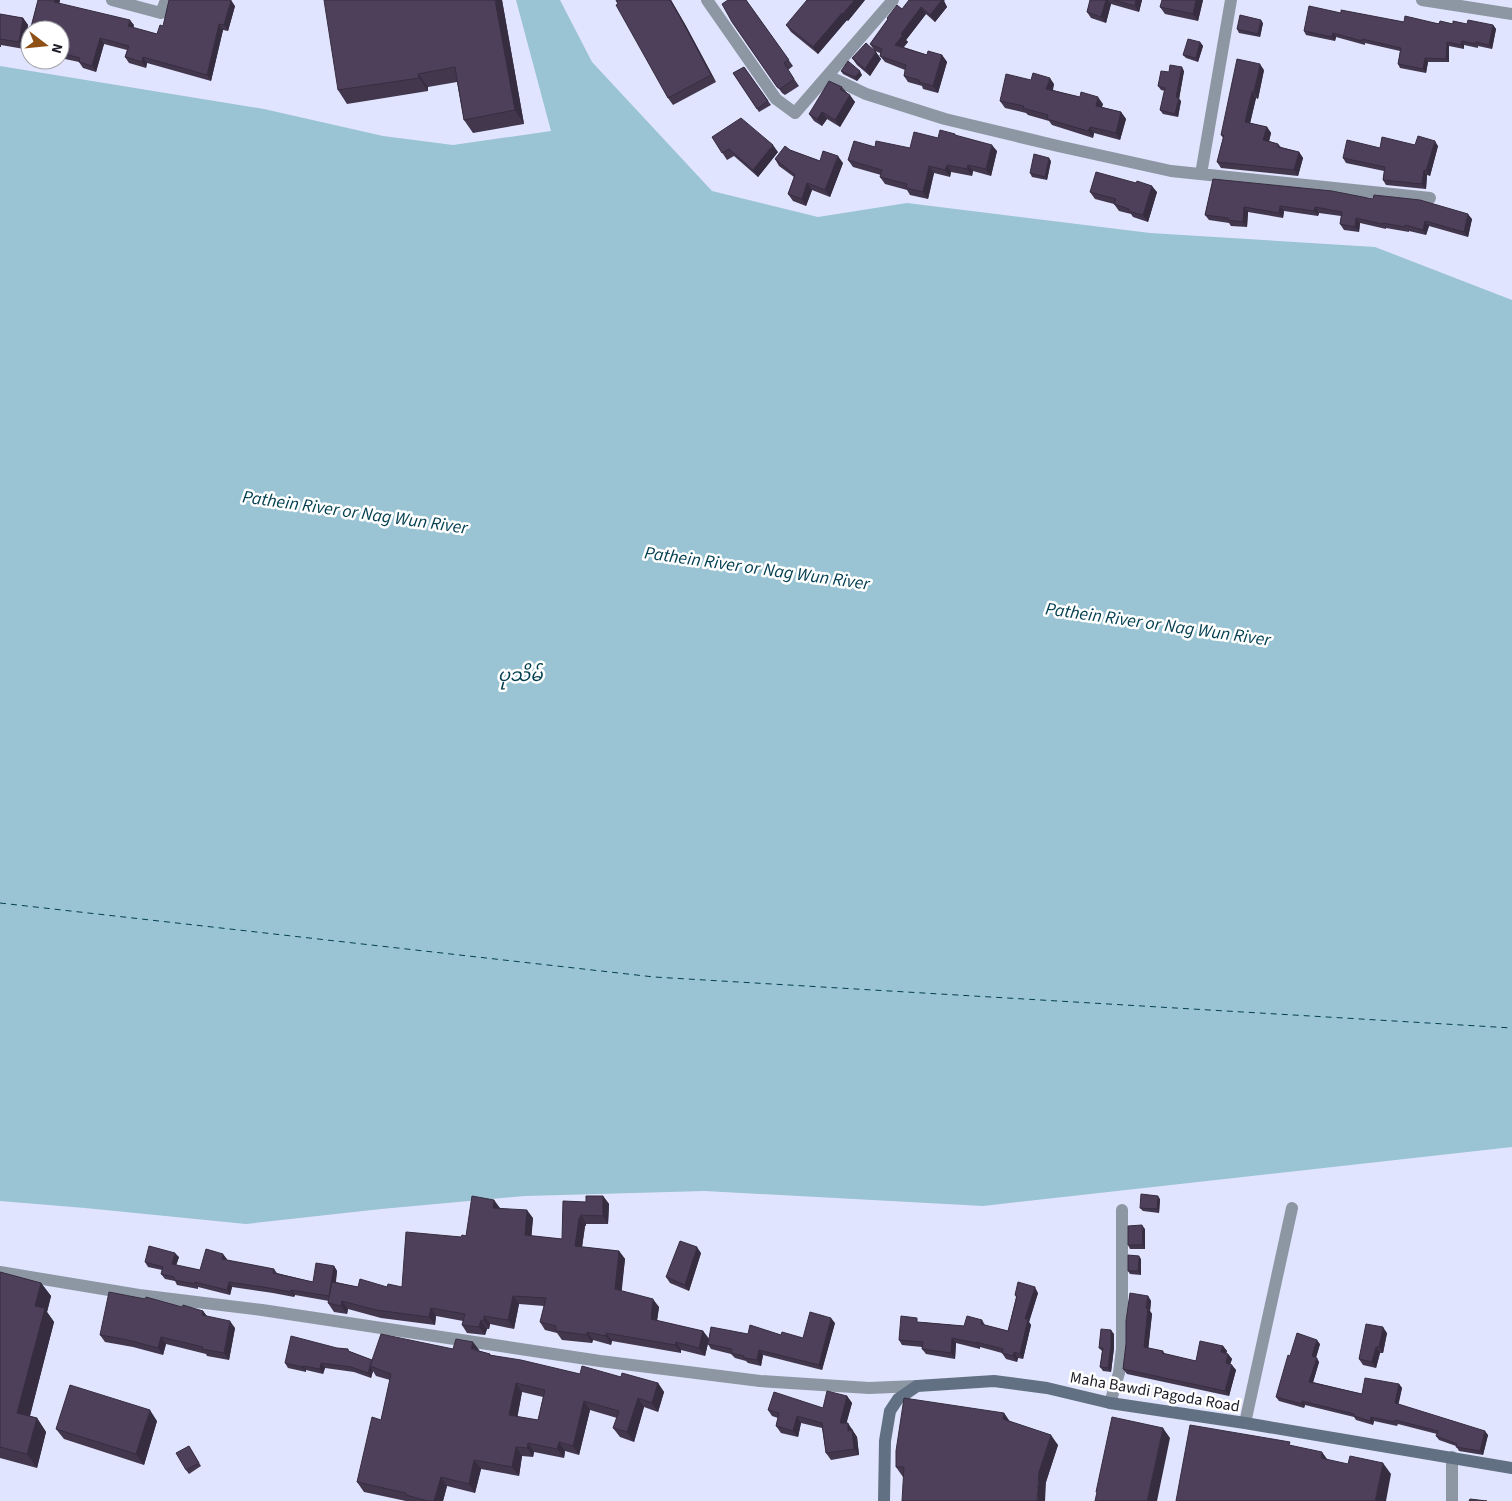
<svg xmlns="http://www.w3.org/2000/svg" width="1512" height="1501" font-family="'Source Sans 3','Noto Sans Myanmar',sans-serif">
	<rect width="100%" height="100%" fill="#e1e4fe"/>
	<path fill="#9ac3d3" d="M516,0H560L592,62L712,191L818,217L907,203L1150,233L1375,247L1512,300V1147L983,1206L705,1191L525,1196L381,1209L246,1224L85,1208L0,1201V66L264,109L383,136L453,145L551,131Z"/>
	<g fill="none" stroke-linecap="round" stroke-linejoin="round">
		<path stroke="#044052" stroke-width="1" stroke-dasharray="6 5" stroke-linecap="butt" d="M0,903L654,977L1512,1028"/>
		<path stroke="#8c97a3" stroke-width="12" d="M112,0L161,13L166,0
			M707,0L776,99L795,113L893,0
			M1422,0L1512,14
			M828,76L866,94L945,119L1058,146L1171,171L1430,198
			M1201,174L1231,0
			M0,1272L139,1295L262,1310L600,1361L760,1381L869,1388L917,1386
			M1110,1403L1119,1373L1122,1349V1210
			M1245,1423L1292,1208
			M1452,1501V1457"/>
		<path stroke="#617082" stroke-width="12" d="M884,1501L885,1441L890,1411L898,1399L917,1386L994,1381L1047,1388L1110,1403L1245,1423L1512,1468"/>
	</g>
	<path fill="#43374e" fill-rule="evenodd" d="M38,0H60L59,4L134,25L133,28L157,34L163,26L235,6L228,31L223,30L211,81L147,63L146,68L129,63L125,57L127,50L104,44L96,72L83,68L79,62L65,59L61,53L63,45L61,42L62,39L60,38V30H33L31,27Z
		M502,0L524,124L473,133L464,120L457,82L428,87V91L347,104L338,90Z
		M616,0H671L686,26L716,82L673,105L668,98Z
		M746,0L793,66L788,70L799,86L785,95L782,93L732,22Z
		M865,0L848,21L847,20L818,54L791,32L786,25Z
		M1090,0H1142L1139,12L1111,4L1106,23L1091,18L1087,12Z
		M1203,0L1198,21L1165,14L1160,7Z
		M944,1L947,7L935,22L926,14L906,40L908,42L903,47L927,55H942L947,62L938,93L923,89L922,86L908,82L904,76L905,70L885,62L880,56V53L875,51L881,59L870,76L857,65L852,58L874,50L870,44L888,19L887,18L902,9Z
		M1341,13L1404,22L1493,25L1496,29L1492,49L1478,46V48L1464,45V49L1449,46V62H1428L1426,73L1400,68L1398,64L1400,51L1365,43V45L1336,37L1335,41L1306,35L1304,31Z
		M0,14L23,18L28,25L24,49L1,45V47H0Z
		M1263,23L1260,37L1239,33L1237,29Z
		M1200,42L1203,46L1198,62L1186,58L1183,55Z
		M744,67L771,105L759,112L733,73Z
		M1264,70L1258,99L1256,98L1250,123L1267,127L1271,133L1269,141L1278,144L1281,147L1299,152L1303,158L1298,176L1221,168L1217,162L1223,138L1221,135Z
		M841,71L862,75L857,81L843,74Z
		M1184,71L1179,99L1181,101L1178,117L1163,114L1160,110L1165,91L1161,90L1158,86L1169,72Z
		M1054,84L1053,90L1103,104L1102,107L1121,112L1126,119L1120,140L1094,133L1093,138L1052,125L1049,121L1028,115L1026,113L1005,108L1000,101Z
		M842,87L855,102L840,127L827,119L822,126L814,121L809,114Z
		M956,136L997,151L991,176L973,171L972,176L951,172L950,177L934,173L928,199L910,195L907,190L885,184L880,177L881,175L853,167L848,160L875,147L910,148L938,138Z
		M712,137L778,152L758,177L734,156L727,160Z
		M1415,145L1438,146L1430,176L1427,175L1426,189L1386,185L1383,180L1384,171L1346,163L1343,158L1380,148Z
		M790,150L820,161L843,163L830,197L812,190L806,206L793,201L788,194L794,177L779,166L775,159Z
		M1051,161L1047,180L1032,177L1030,173Z
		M1213,179L1472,219L1468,237L1429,226L1426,235L1409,231V232L1386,228V229L1360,223L1359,232L1344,230L1340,224L1341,216L1319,213L1318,216L1284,211L1283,218L1248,212L1247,227L1231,226L1229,223L1209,220L1205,215Z
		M1090,192H1157L1148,222L1133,217L1131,214L1119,211L1114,204L1095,199Z
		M603,1196L609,1204L608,1224H586V1226H585L582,1247L619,1251L625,1259L621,1291L659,1307L657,1321L703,1331L709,1339L705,1356L681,1350V1353L612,1341L611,1345L593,1340L592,1343L562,1340L557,1333L545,1330L540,1322L544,1306L519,1304L514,1329L490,1324L489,1329H487L485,1335L467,1333L462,1325L463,1321L436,1316L435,1325L381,1318L348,1309L347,1314L334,1312L328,1303L329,1301L295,1295L294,1297L273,1293L232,1287L230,1295L198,1287V1289L177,1285L175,1281L165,1279L161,1274L162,1270L148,1267L145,1262L179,1257L176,1265L200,1270L227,1259L226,1260L274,1269L277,1273L313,1282L334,1266L337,1271L336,1282L358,1287H402L461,1237L466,1236L494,1200L499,1208L533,1218L531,1236L562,1239L586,1202Z
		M1160,1199L1159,1213L1143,1211L1140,1208Z
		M1145,1229V1249H1130L1128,1245Z
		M701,1253L689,1291L670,1283L666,1277Z
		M1141,1259V1275L1130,1274L1128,1271Z
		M0,1272L41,1283L51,1296L47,1312L54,1322L30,1416L37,1418L46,1432L37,1468L0,1458Z
		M1038,1293L1029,1322L1031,1325L1023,1359L1018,1358L1017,1362L1006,1359L1002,1353L980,1347V1349L956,1343L955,1359L926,1354L922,1349V1347L902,1345L899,1340L920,1322L964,1326L982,1320L985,1325L1008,1331L1016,1297L1015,1295Z
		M1148,1296L1151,1301L1150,1311L1152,1314L1148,1348L1163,1351L1165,1354L1196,1361L1223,1346L1227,1351L1226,1354H1228L1232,1359L1230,1364L1236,1370L1229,1396L1127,1374L1123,1369L1126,1344Z
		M182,1307L203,1311L207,1316L235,1328L229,1360L207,1356L206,1354L166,1344L163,1355L133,1347L105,1342L100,1335Z
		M835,1323L822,1370L763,1355L761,1366L748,1363L746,1361L735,1358L731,1354L711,1349L708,1344L748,1334L781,1335L803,1338Z
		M1387,1333L1383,1353H1380L1376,1368L1363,1365L1359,1359Z
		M1114,1334V1348L1111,1372L1103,1371L1100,1367L1102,1351L1099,1348Z
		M1320,1344L1316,1358L1319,1362L1313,1382L1362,1394L1399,1384L1402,1388L1398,1404L1488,1435L1483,1455L1459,1451L1456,1446L1439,1440L1436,1436L1437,1434L1398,1424L1397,1426L1374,1421L1373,1425L1356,1420L1354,1417L1305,1405L1304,1408L1279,1401L1276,1397L1290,1356Z
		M337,1348L348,1349L349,1351L372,1360L453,1349L480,1351L490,1354L491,1355L580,1374L621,1377L658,1383L664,1392L658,1412L644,1407L634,1442L620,1437L613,1428L617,1418L590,1410L579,1455L565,1451L564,1458L534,1452L533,1457L522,1456L519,1476L481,1469L475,1493L447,1486L443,1501H406L364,1492L357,1482L381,1420L390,1380L376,1376L373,1371L371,1378L354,1372L325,1368L323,1374L306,1370V1372L288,1368L285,1363ZM522,1392L543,1397L538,1420L517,1417Z
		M847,1396L852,1403L846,1423L853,1430V1431L857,1437L859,1455L831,1460L826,1453L822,1428L801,1423L798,1437L781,1433L776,1426L778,1418L772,1416L768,1410L823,1408Z
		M1004,1413L1009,1421L1058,1445L1046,1482L903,1477L896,1467Z
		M157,1421L144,1465L64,1439L56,1429Z
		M189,1446L201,1466L189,1474L186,1470Z"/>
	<path fill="#372d40" d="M55,0H60L58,8L54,2Z
		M231,0L235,6L228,31L224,25Z
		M495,0H502L524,124L515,110Z
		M670,0H671L686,26L716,82L711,75Z
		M854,0H865L848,21L843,14Z
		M941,0H945L944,1L947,7L935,22L930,15Z
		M1106,0H1108L1111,4L1106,23L1101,17Z
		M1136,0H1142L1139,12L1135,6Z
		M1196,0H1203L1198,21L1193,14Z
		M921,7L926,14L906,40L908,42L900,52L895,45L901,34Z
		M842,13L847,20L818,54L813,47Z
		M23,18L28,25L24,49L19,42Z
		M130,20L134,25L132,32L128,26Z
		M1261,20L1263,23L1260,37L1258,34Z
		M219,24L223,30L211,81L207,75Z
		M1493,25L1496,29L1492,49L1489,45Z
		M1333,33L1336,37L1335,41L1332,37Z
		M100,38L104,44L96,72L92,66Z
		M1462,41L1464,45V49L1461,45Z
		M1200,42L1203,46L1198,62L1196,58Z
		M1447,42L1449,46V62L1446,59Z
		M876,52L881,59L870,76L865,69Z
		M942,55L947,62L938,93L933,86Z
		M143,57L147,63L146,68L142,62Z
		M1425,58L1428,62L1426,73L1423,69Z
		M1260,64L1264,70L1258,99L1254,92Z
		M1182,67L1184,71L1179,99L1181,101L1178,117L1175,114L1176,97Z
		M860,71L862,75L857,81L855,77Z
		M418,74L428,87V91L419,78Z
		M1050,78L1054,84L1051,95L1046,89Z
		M1252,92L1256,98L1249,128L1245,122Z
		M850,95L855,102L840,127L835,120Z
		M1098,97L1103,104L1100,112L1096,106Z
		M822,112L827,119L822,126L817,119Z
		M1121,112L1126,119L1120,140L1116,133Z
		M1090,127L1094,133L1093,138L1088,131Z
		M1267,127L1271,133L1268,146L1263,140Z
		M1435,141L1438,146L1430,176L1426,171Z
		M773,145L778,152L758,177L753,170Z
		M992,145L997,151L991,176L986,169Z
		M1299,152L1303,158L1298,176L1294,170Z
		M838,156L843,163L830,197L825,190Z
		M1049,158L1051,161L1047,180L1045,177Z
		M947,165L951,172L950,177L945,170Z
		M968,165L973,171L972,176L967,169Z
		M929,166L934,173L928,199L923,192Z
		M1424,170L1427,175L1426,189L1422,184Z
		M807,183L812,190L806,206L802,199Z
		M1152,186L1157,192L1148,222L1143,215Z
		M1280,206L1284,211L1283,218L1279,213Z
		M1244,207L1248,212L1247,227L1243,222Z
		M1315,207L1319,213L1318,216L1314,211Z
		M1468,214L1472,219L1468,237L1464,232Z
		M1356,218L1360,223L1359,232L1355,227Z
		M1425,221L1429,226L1426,235L1423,230Z
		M603,1196L609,1204L608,1224L603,1216Z
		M1158,1196L1160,1199L1159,1213L1157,1209Z
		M494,1200L500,1208L498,1216L493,1208Z
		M527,1210L533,1218L531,1243L525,1235Z
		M581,1215L586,1224V1226L580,1218Z
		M579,1218L585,1226L581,1254L575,1246Z
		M1142,1225L1145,1229V1249L1143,1245Z
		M697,1247L701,1253L689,1291L685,1285Z
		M619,1251L625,1259L621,1298L615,1289Z
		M175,1253L179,1257L175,1269L172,1264Z
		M223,1254L227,1259L225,1264L222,1259Z
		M1139,1256L1141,1259V1275L1138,1271Z
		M334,1266L337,1271L333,1301L329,1296Z
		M229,1282L232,1287L230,1295L227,1290Z
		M41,1283L51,1296L47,1312L54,1322L27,1427L17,1413L35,1306Z
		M1035,1287L1038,1293L1029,1322L1031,1325L1023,1359L1020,1354L1025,1319Z
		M291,1290L295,1295L294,1297L291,1292Z
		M513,1296L519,1304L514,1329L508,1320Z
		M1148,1296L1151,1301L1150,1311L1152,1314L1148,1352L1144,1347Z
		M653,1299L659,1307L656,1327L651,1319Z
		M342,1301L348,1309L347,1314L341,1306Z
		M431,1308L436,1316L435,1325L429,1317Z
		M203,1311L208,1318L202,1315Z
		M484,1316L490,1324L489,1329L484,1321Z
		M831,1318L835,1323L822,1370L819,1365Z
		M481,1320L487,1329L485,1335L479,1327Z
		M230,1321L235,1328L229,1360L224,1353Z
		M1383,1327L1387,1333L1383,1353L1379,1347Z
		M1111,1330L1114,1334V1348L1111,1372L1108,1368Z
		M703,1331L709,1339L705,1356L699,1348Z
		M587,1332L593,1340L592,1343L587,1335Z
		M606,1333L612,1341L611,1345L606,1336Z
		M161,1337L166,1344L163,1355L158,1348Z
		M952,1338L956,1343L955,1359L951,1353Z
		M1317,1340L1320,1344L1315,1360L1312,1356Z
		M473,1342L480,1351L471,1349Z
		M676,1342L681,1350V1353L675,1345Z
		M976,1342L980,1347V1349L976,1343Z
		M1223,1346L1227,1351L1225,1357L1221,1352Z
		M1376,1347L1380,1353L1376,1368L1372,1362Z
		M759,1350L763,1355L761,1366L757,1360Z
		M1014,1352L1018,1358L1017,1362L1013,1356Z
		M1228,1354L1232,1359L1229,1368L1226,1363Z
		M1317,1358L1319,1362L1312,1386L1309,1382Z
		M372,1360L370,1366L373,1371L371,1378L368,1373Z
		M321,1363L325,1368L323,1374L320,1369Z
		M1232,1365L1236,1370L1229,1396L1225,1391Z
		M303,1366L306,1370V1372L302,1367Z
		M516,1383L522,1392L516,1425L509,1415Z
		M658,1383L664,1392L658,1412L652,1403Z
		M1399,1384L1402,1388L1398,1407L1395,1403Z
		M847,1396L852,1403L845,1429L840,1423Z
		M638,1398L644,1407L634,1442L627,1432Z
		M584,1401L590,1410L579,1455L573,1446Z
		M1302,1401L1305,1405L1304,1408L1302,1404Z
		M150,1410L157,1421L144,1465L136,1454Z
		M1004,1413L1011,1423L1003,1419Z
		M797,1416L801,1423L798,1437L793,1431Z
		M1371,1417L1374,1421L1373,1425L1370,1421Z
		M37,1418L46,1432L37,1468L27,1454Z
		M848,1423L857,1437L859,1455L854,1449L848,1431Z
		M1163,1428L1170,1438L1157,1501H1147Z
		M1485,1431L1488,1435L1483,1455L1480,1451Z
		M1051,1435L1058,1445L1046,1482L1045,1501H1037L1039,1472Z
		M559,1442L565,1451L564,1458L557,1449Z
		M528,1443L534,1452L533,1457L527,1448Z
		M516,1447L522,1456L519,1476L512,1467Z
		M1322,1452L1330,1463L1321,1458Z
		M474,1460L481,1469L475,1493L469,1484Z
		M1383,1463L1391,1474L1386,1501H1375Z
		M441,1477L447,1486L443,1501H434Z"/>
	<path fill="#4e405b" stroke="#372d40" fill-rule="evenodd" d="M38,0H55L54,2L130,20L128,26L157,34L160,25L163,26L169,0H231L224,25L219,24L207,75L143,57L142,62L125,57L129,46L100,38L92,66L79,62L80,58L61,53L64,42H61L63,34H60V30H44L31,27Z
		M324,0H495L515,110L464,120L455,67L418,74L419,78L338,90Z
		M616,0H670L681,19L711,75L668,98L616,5L618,4Z
		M728,0H746L789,60L784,63L794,79L780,89L777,87L732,22L722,4Z
		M807,0H854L843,14L842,13L813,47L786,25Z
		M909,0H942L930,15L921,7L901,34L903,35L895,45L927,55L928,51L942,55L933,86L919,82V80L904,76L906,65L880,56L882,49L870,44L888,19L887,18L897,5L902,9Z
		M1090,0H1106L1101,17L1087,12Z
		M1113,0H1136L1135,6Z
		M1162,0H1196L1193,14L1160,7Z
		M1309,6L1341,13V10L1404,22L1405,16L1439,24L1440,21L1453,24V21L1467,24L1468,20L1493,25L1489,45L1476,42L1475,44L1462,41L1461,45L1447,42L1446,59L1425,58L1423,69L1398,64L1401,48L1362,39V41L1333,33L1332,37L1304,31Z
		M0,14L23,18L19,42L0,39Z
		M1240,15L1261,20L1258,34L1237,29Z
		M1188,39L1200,42L1196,58L1183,55Z
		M866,43L876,52L865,69L852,58Z
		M1237,59L1260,64L1254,92H1252L1245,122L1267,127L1263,140L1278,144V147L1299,152L1294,170L1217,162L1224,135H1221Z
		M848,61L860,71L855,77L841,71Z
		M1170,65L1182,67L1176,97L1179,98L1175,114L1160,110L1165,88L1158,86L1161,71L1169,72Z
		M744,67L768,101L757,109L733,73Z
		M1033,73L1050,78L1046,89L1080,97L1081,92L1098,97L1096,106L1121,112L1116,133L1090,127L1088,131L1047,119L1048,115L1023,108L1024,106L1000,101L1006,74L1031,80Z
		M829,81L842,87L840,89L850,95L835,120L822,112L817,119L809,114Z
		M741,118L773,145L753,170L729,149L722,153L712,137Z
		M940,130L955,134V135L992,145L986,169L968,165L967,169L947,165L945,170L929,166L923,192L906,188L907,184L880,177L882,170L848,160L854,141L875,147L876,141L910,148L914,132L938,138Z
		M1418,136L1435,141L1426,171L1424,170L1422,184L1383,180L1385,167L1343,158L1347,140L1380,148L1382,137L1415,145Z
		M785,146L790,150L820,161L823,151L838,156L825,190L807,183L802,199L788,194L795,175L775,159Z
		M1034,154L1049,158L1045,177L1030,173Z
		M1096,172L1136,183L1137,181L1152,186L1143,215L1128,211L1129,209L1114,204L1116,199L1090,192Z
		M1213,179L1332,191L1373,199L1374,195L1420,200L1468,214L1464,232L1425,221L1423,230L1405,225V227L1383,223L1382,224L1356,218L1355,227L1340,224L1342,212L1315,207L1314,211L1280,206L1279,213L1244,207L1243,222L1228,220V218L1205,215Z
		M1141,1194L1158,1196L1157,1209L1140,1208Z
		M472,1196L494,1200L493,1208L527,1210L525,1235L562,1239L563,1201L586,1202V1196H603V1216L581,1215L580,1218H579L575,1246L619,1251L615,1289L653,1299L651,1319L703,1331L699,1348L676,1342L675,1345L606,1333V1336L587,1332V1335L556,1331V1326L540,1322L546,1298L513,1296L508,1320L484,1316V1321L481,1320L479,1327L462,1325L465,1314L431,1308L429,1317L376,1310L342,1301L341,1306L328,1303L332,1282L358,1287L360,1279L387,1287L388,1284L402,1287L406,1232L461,1237L462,1235L466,1236Z
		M1142,1225L1143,1245H1128V1226Z
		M680,1241L697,1247L685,1285L666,1277Z
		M149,1246L175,1253L172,1264L200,1270L206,1249L223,1254L222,1259L274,1269L273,1273L313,1282L316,1263L334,1266L329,1296L291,1290V1292L269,1288L229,1282L227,1290L195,1282V1284L174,1280V1277L161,1274L163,1267L145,1262Z
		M1128,1255L1139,1256L1138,1271H1128Z
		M0,1272L41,1283L35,1306L45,1308L17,1413L37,1418L27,1454L0,1447Z
		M1018,1282L1035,1287L1025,1319H1028L1020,1354L1014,1352L1013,1356L1002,1353L1003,1349L976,1342V1343L952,1338L951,1353L922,1349L923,1342L899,1340L901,1316L917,1318V1322L964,1326L967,1316L982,1320L981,1324L1008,1331L1017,1296L1015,1295Z
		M109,1292L145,1299L146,1297L182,1307L183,1305L203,1311L202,1315L230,1321L224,1353L202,1349L203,1347L161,1337L158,1348L128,1340L100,1335Z
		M1130,1293L1148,1296L1146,1308H1148L1144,1347L1163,1351L1162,1353L1196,1361L1200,1341L1223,1346L1221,1352L1228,1354L1226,1363L1232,1365L1225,1391L1123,1369L1126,1344V1321Z
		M810,1312L831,1318L819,1365L759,1350L757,1360L744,1358V1356L731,1353L732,1349L708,1344L711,1327L748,1334L750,1325L781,1335L782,1332L803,1338Z
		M1366,1324L1383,1327L1379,1347H1376L1372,1362L1359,1359Z
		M1101,1329L1111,1330V1345L1108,1368L1100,1367L1103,1348H1099Z
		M1297,1333L1317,1340L1312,1356L1317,1358L1309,1382L1362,1394L1365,1378L1399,1384L1395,1403L1485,1431L1480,1451L1456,1447L1457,1444L1436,1436L1438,1431L1395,1420L1394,1422L1371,1417L1370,1421L1354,1416V1414L1302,1401V1404L1276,1397L1288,1355L1290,1356Z
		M381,1334L453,1349L456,1339L473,1342L471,1349L490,1354L489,1355L521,1360L580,1374L582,1366L621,1377L622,1373L658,1383L652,1403L638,1398L627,1432L613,1428L619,1411L584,1401L573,1446L559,1442L557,1449L528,1443L527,1448L516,1447L512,1467L474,1460L469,1484L441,1477L434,1501H427L406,1495V1493L357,1482L372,1417L381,1420L391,1374L370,1366ZM516,1383L545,1390L538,1420L509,1415Z
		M291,1336L337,1348L348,1349V1351L372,1360L368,1373L351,1367L321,1363L320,1369L303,1366L302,1367L285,1363Z
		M70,1385L150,1410L136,1454L56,1429Z
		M827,1391L847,1396L840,1423H848V1431L852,1430L854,1449L826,1453L822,1423L797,1416L793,1431L776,1426L779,1413L768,1410L774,1392L823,1408Z
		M904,1398L1004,1413L1003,1419L1051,1435L1039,1472L1037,1501H902L904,1467H896V1451Z
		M1112,1417L1163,1428L1147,1501H1095L1097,1492H1096Z
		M1190,1425L1290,1442L1289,1445L1322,1452L1321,1458L1348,1464L1350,1456L1383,1463L1375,1501H1282L1279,1500V1501H1176Z
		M189,1446L199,1463L186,1470L176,1453Z
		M1470,1499L1487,1501H1469Z"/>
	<g text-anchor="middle" stroke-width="5" stroke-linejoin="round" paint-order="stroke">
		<g font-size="16" fill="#1a1b26" stroke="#fff">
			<text transform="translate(1155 1391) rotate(10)" y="6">Maha Bawdi Pagoda Road</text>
		</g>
		<g font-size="18" font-style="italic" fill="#044052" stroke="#fff">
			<text transform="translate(355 512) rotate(8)" y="6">Pathein River or Nag Wun River</text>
			<text transform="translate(757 568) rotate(8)" y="6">Pathein River or Nag Wun River</text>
			<text transform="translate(1158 624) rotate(8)" y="6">Pathein River or Nag Wun River</text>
			<text x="520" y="681">ပုသိမ်</text>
		</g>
	</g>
	<g transform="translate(45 45) rotate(106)"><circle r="24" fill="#ffffff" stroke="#a3a4a8"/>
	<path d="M0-4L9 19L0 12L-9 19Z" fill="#8e5014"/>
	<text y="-8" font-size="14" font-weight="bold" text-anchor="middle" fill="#1a1b26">N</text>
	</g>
</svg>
